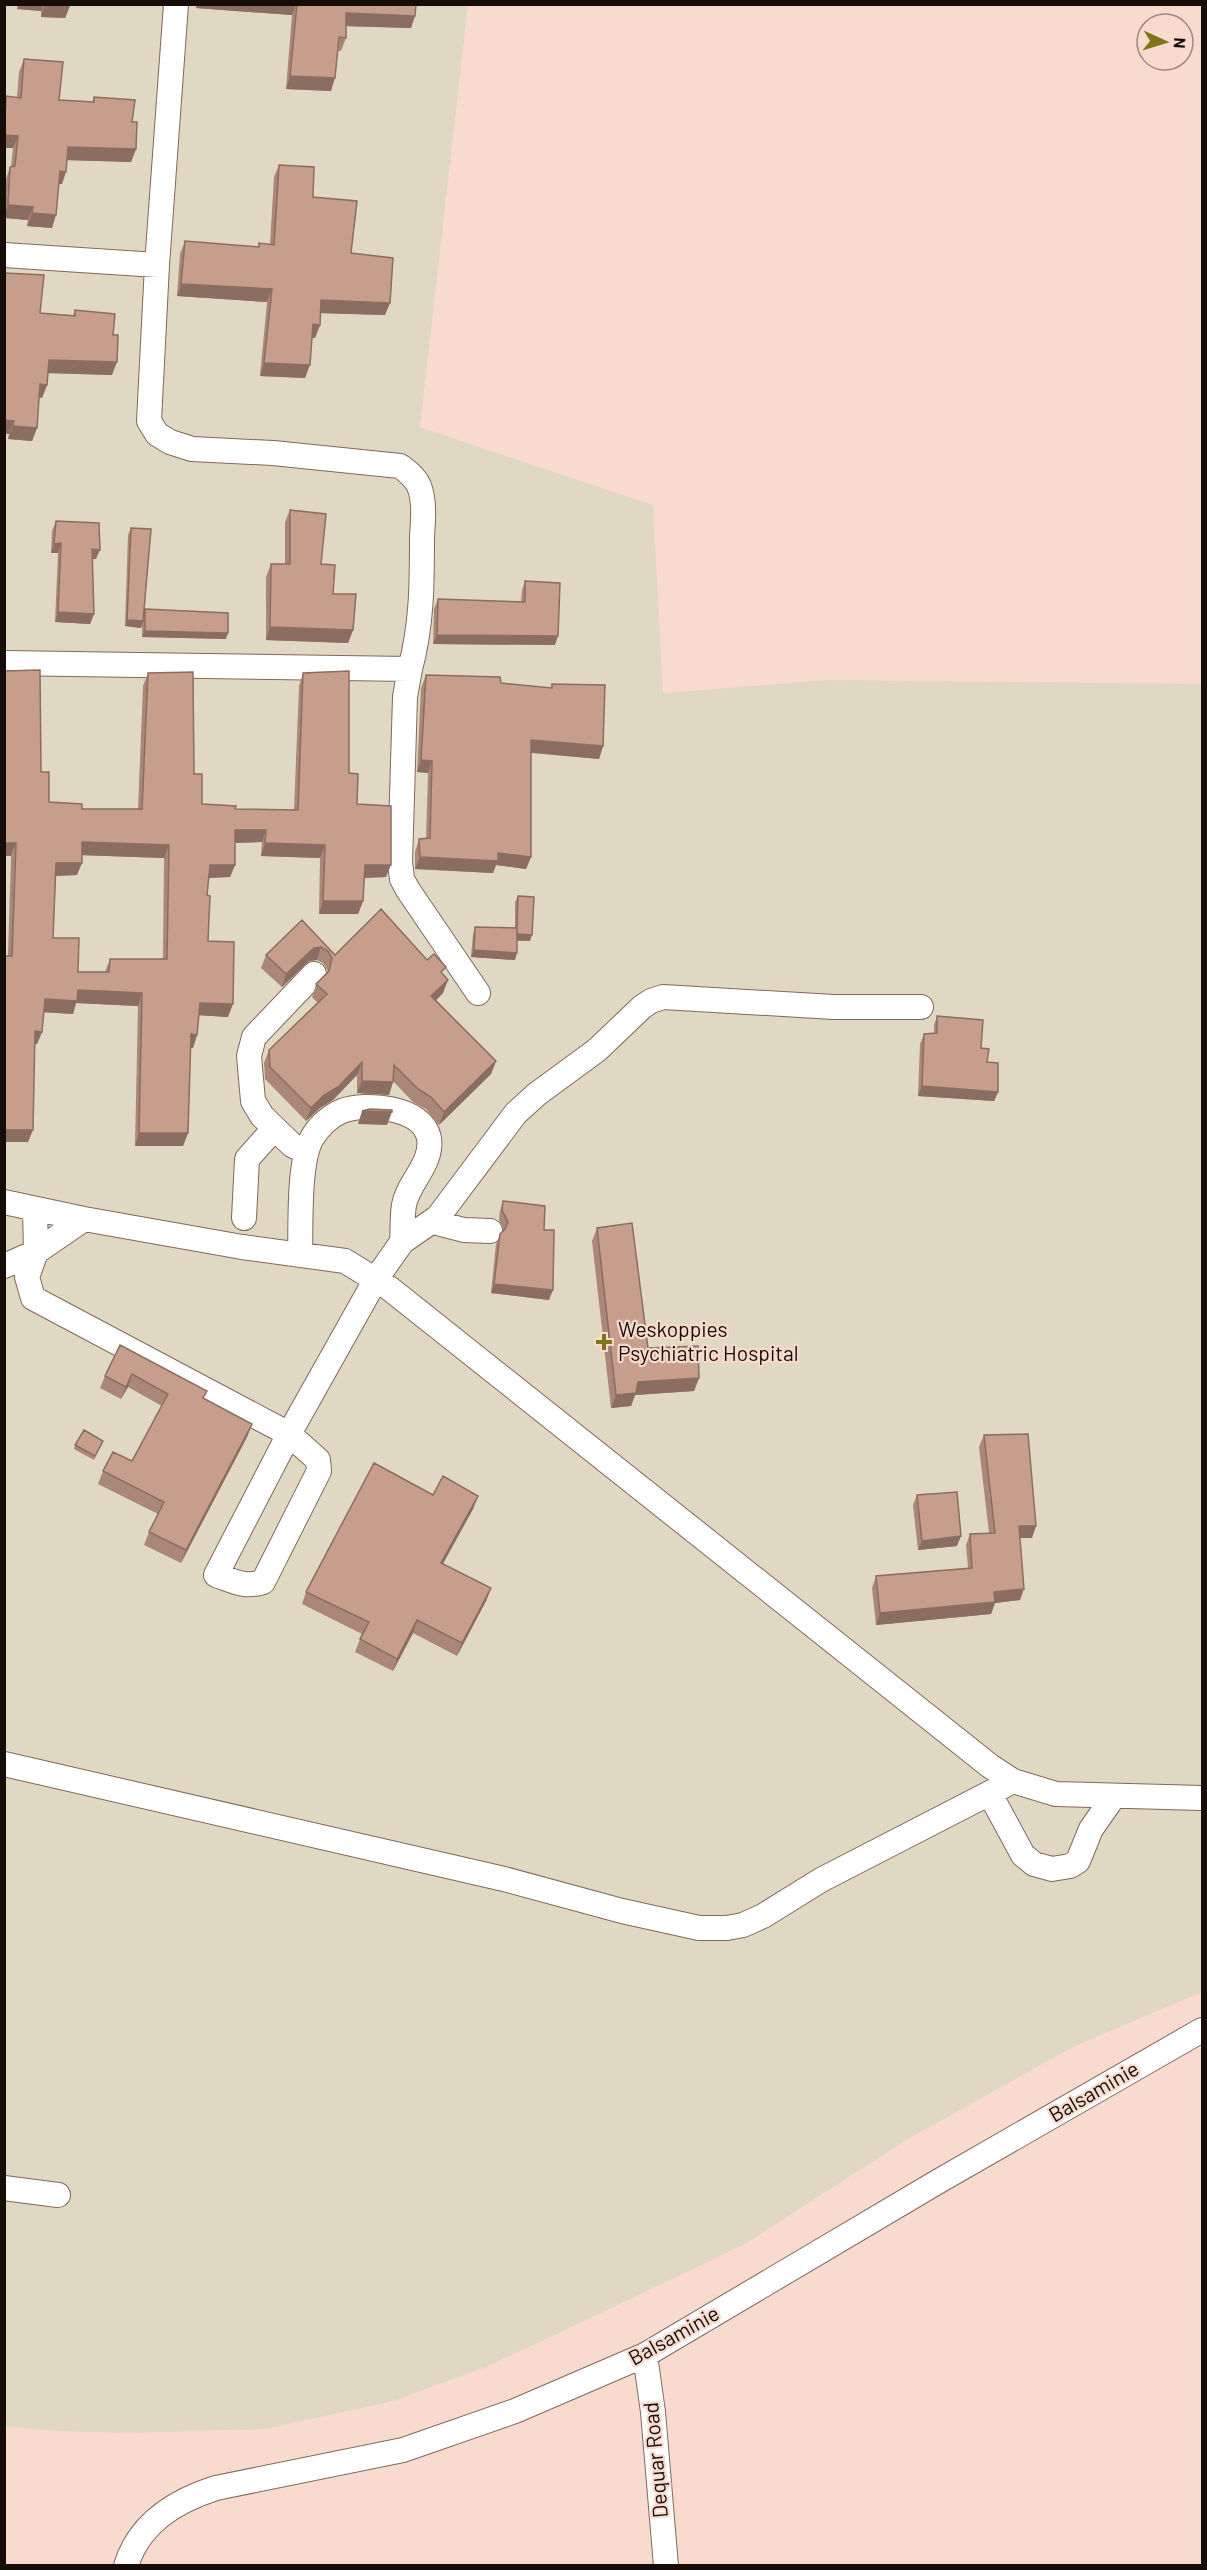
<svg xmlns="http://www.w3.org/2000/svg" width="1207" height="2570" font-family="Barlow,sans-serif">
	<rect width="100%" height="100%" fill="#f8dbce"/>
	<path fill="#e0d8c2" d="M4,5H468L420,427L653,505L663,693L827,680L1202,684V1992L1073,2047L906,2140L745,2244L557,2334L486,2367L393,2401L265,2429L128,2433L54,2431L5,2426Z"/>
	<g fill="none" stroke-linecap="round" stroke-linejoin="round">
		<defs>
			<path id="minor" d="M176,4L157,265L149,421L157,434L170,442L192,449L273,453L400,466C408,472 415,477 419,486C425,501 423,521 422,537C422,582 422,625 410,669
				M4,255L157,265
				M4,663L410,669L405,697L400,862L402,879L408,890L478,993
				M306,1152L292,1145L262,1116L253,1101L249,1056L254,1037L314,974
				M4,1202L84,1219L242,1247L345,1261L389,1288L990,1766L1013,1781L1056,1794L1202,1798
				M35,1209L36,1252L27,1277L33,1298L289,1434L318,1460L319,1471L263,1582C244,1588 234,1581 216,1575L289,1434L376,1279L402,1242L438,1217L516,1113L537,1094L597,1050L642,1007L651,1001L663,997L834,1007H921
				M244,1218L247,1159L274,1129
				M433,1222L464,1230L490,1231
				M300,1255C301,1226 298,1162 312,1138C318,1127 330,1116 342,1111C366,1102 423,1107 429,1138C433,1164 408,1182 404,1205C402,1217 403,1230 402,1242
				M4,1266L36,1252L84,1219
				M4,1764L504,1879L622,1911L699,1928H727L743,1925L763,1916L821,1880L1013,1781
				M990,1794L1023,1855L1034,1864L1052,1869L1070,1866L1078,1861L1091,1829L1114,1796
				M4,2188L58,2195
				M645,2355L653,2412L666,2566
				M126,2566C139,2523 175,2501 216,2488L403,2450L515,2411L645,2355L939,2181L1202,2030"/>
		</defs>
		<use href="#minor" stroke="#82685d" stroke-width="26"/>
		<use href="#minor" stroke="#fff" stroke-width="24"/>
	</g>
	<path fill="#ab8778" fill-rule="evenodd" d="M18,4H70L65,18L41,17V11L17,9Z
		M197,4H416L411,28L346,26V38L341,51H338L331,91L286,89L292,15L196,8Z
		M24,59L59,100L92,102L94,97L132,122L136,149L131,162L67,160L62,184H59L52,228L27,226L28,220L4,218L6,179L10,167H11L13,148H4V101L6,96L17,97L19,72Z
		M279,165L313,197L351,253L385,315L320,313V325L315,338H312L305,378L260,376L267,302L177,296L180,254L185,241L258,247L259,243L270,244L274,177Z
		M4,273L40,313L73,315L75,310L113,335L112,375L48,373L47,385L42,398L39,397L37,428L32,441L8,439L9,434L4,433Z
		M290,510L321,564L333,594L353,630L348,643L266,640V577L271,564H285V522Z
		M56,521L96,559H92L94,614L90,624L55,622L58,553H51L52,531Z
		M131,528L144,609L226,639L142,637V624L141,628L125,626L128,535Z
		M525,581L555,645L433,644L434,609L438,599L521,602L522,590Z
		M148,673L194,774L202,804L235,809L294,810L299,686L303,673L349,773L357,804L386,877L364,878L363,901L358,914H319L320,858L261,856L262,842L235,843V865L230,877L209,878L207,895L208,941L228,1017L199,1015L197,1035L193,1048H190L188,1133L183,1146H135L138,1006L76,1003L73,1014L44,1012L42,1032L37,1044H35L28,1142H4V956H8L11,856L41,772L49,802L82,809H138L143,686ZM82,855L164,858L163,959H110L105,972H78L53,938L56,876L77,875Z
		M426,675L551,688L552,684L603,746L599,759L531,753V857L526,869L496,865L493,873L415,869V852L419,839H426L428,773L417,772L421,688Z
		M518,896L530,941H517L515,960L471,957L473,934L475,927L515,928V902Z
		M302,920L335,955L427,960L443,975V993L436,1000L496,1061L491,1074L439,1125L426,1109L413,1102L393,1081L389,1095L357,1093V1075L333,1100L320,1108L306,1121L265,1079L264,1063L269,1050L318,1003L312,997L316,984L327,973L328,971L323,963L317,960L309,961L282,987L261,968L266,955Z
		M937,1016L981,1048L987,1062L998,1092L994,1101L918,1096L920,1044L924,1034L934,1033V1025Z
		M503,1201L544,1230L549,1300L491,1293L496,1244L500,1234L504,1231L499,1220L500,1211Z
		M597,1228L648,1348L699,1378L694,1391L635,1395L631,1406L611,1408L592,1241Z
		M120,1345L204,1399L252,1424L247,1437L181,1563L144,1545L149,1532L158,1514L98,1484L103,1471L132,1461L162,1406L128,1387L121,1399L100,1388L105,1376Z
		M984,1435L1032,1538H1020V1600L995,1603L991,1614L876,1625L872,1588L876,1576L968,1568L966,1545L970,1534L989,1533L979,1447Z
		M103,1441L94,1460L74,1449L75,1445Z
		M433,1495L478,1496L473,1509L443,1564L491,1588L486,1601L457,1656L413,1633L393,1671L355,1652L362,1634L302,1604L306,1592Z
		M917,1495L957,1546L918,1550L913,1505Z"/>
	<path fill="#8b6e61" d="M19,4H44L41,11L17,9Z
		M45,4H52L70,6L65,18L41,17Z
		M198,4H296L292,15L196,8Z
		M346,13L415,16L411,28L342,26Z
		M290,76L335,78L331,91L286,89Z
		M4,135L18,136L13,148H4Z
		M68,147L136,149L131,162L63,160Z
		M60,171L66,172L62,184H55Z
		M8,205L33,207L28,220L4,218Z
		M32,213L56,215L52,228L27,226Z
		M181,284L272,289L267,302L177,296Z
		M321,300L390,303L385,315L316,313Z
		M313,324L320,325L315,338L309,337Z
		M49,360L117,362L112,375L44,373Z
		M264,363L310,365L305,378L260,376Z
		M40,384L47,385L42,398L36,397Z
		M4,420L14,421L9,434L4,433Z
		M13,426L37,428L32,441L8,439Z
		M61,543L58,553H51L54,544Z
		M92,549L100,550L96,559H89Z
		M58,612L94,614L90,624L55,622Z
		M127,620L143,621L141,628L125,626Z
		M270,627L353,630L348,643L266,640Z
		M145,631L228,633L226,639L142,637Z
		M437,635L558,636L555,645L433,644Z
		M531,740L603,746L599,759L526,752Z
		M421,760L432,761L428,773L417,772Z
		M235,830H266L262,842L231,843Z
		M82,842L169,845L164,858L77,855Z
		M4,843H16L11,856H4Z
		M265,843L325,845L320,858L261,856Z
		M498,853L531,857L526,869L496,865L493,873L415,869L420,857Z
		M56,863H82L77,875L52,876Z
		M210,865H235L230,877L205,878Z
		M365,865H391L386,877L360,878Z
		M323,901H363L358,914H319Z
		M517,934L532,935L530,941L515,940Z
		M321,947L317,960L309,961L282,987L286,974L314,948Z
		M474,950L517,953L515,960L471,957Z
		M448,980L443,993L427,1009L431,996Z
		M78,990L142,993L138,1006L76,1003L73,1014L40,1012L45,999Z
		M200,1003L233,1004L228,1017L195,1015Z
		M35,1031L42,1032L37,1044H31Z
		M191,1034L197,1035L193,1048L186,1047Z
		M496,1061L491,1074L439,1125L444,1112Z
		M362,1062L357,1075L333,1100L320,1108L306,1121L311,1108L324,1095Z
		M362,1081L393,1082L389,1095L357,1093Z
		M922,1086L998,1092L994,1101L918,1096Z
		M362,1111L392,1112L387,1125L358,1124Z
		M4,1130H33L28,1142H4Z
		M139,1133H188L183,1146H135Z
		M494,1284L553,1290L549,1300L491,1293Z
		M132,1374L128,1387L121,1399L126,1387Z
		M699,1378L694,1391L635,1395L631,1406L611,1408L616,1395L638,1382Z
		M252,1424L247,1437L181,1563L186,1550Z
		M478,1496L473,1509L436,1576L441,1563Z
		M1019,1526H1036L1032,1538H1015Z
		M961,1536L957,1546L918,1550L922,1541Z
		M491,1588L486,1601L457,1656L462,1643Z
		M1024,1589L1020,1600L995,1603L991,1614L876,1625L880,1613L994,1592Z
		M417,1620L413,1633L393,1671L397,1659Z"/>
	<path fill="#c79d8b" stroke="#8b6e61" stroke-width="1.5" fill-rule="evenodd" d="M297,4H416L415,16L346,13V38L339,37L335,78L290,76Z
		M24,59L63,62L59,100L94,102V97L135,100L132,122H137L136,149L68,147L66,172L60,171L56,215L32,213L33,207L8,205L10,167L15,166L18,136L4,135L6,96L21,98Z
		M279,165L314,167L313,197L357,201L351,253L393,258L390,303L321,300L320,325L313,324L310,365L264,363L272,289L181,284L185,241L259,247V243L274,245Z
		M5,273L44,275L40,313L75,316V310L115,314L113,335H118L117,362L49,360L47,385L40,384L37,428L13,426L14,421L4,420Z
		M290,510L326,514L321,564L335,565L333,594H356L353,630L270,627L271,564H290Z
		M56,521L99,523L100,550L92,549L94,614L58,612L61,543L54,544Z
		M131,528L151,529L143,621L127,620Z
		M525,581L560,583L558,636L437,635L438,599L525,602Z
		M145,609L228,613V633L145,631Z
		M40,670L41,772H49V802L82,804V809H142L148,673L193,672L194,774H202V804L236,806L235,809L298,810L303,673L349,671V773L358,774L357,804L391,806V865H365L363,901H323L325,845L265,843L266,830H235V865H210L207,895L210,896L208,941L234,942L233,1004L200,1003L197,1035L191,1034L188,1133H139L142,993L78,990L77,1001L45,999L42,1032L35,1031L33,1130H4V956H12L16,843H4V671ZM82,842L169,845L167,959H110L109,972H78L79,938H53L56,863H82Z
		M426,675L500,677L501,683L552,688V684L605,685L603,746L531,740V857L498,853V861L420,857L419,839L430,838L432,761L421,760Z
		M518,896L534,897L532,935L517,934V928V953L474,950L475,927L517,928Z
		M381,909L427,960L434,954L446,967L441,972L448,980L431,996L496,1061L444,1112L431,1097L418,1089L394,1065L393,1082L362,1081V1062L338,1087L324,1095L311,1108L270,1067L269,1050L327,994L316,984L329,971L332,958L328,951L321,947L314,948L286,974L266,955L302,920L335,955Z
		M937,1016L983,1020L981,1048L989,1049L987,1062L998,1063V1092L922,1086L924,1034L937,1033Z
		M370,1109L392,1110V1112L362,1111Z
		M503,1201L545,1206L544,1230H554L553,1290L494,1284L500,1234L505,1229L508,1222L502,1210Z
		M632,1223L648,1348L698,1346L699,1378L638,1382L636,1393L616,1395L597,1228Z
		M120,1345L207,1391L203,1398L252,1424L186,1550L149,1532L164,1502L103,1471L113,1452L132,1461L168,1394L132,1374L126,1387L105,1376Z
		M84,1430L103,1441L95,1456L75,1445Z
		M1028,1434L1036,1526H1019L1024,1589L994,1592L995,1602L880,1613L876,1576L972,1568L970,1534L995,1533L984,1435Z
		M374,1463L433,1495L443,1476L478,1496L441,1563L491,1588L462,1643L417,1620L397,1659L360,1639L369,1622L306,1592Z
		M957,1492L961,1536L922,1541L917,1495Z"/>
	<path fill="#7e7418" stroke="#f8dbce" stroke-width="2" d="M601 1333h6v6h6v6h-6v6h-6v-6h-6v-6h6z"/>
	<g text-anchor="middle" stroke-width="4.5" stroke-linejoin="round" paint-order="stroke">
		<g font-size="21" fill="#160c08" stroke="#f8dbce" text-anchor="start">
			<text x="618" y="1337">Weskoppies<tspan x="618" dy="24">Psychiatric Hospital</tspan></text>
		</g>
		<g font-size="21" fill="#160c08" stroke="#f8dbce">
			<text transform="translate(1094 2092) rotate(-30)" y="7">Balsaminie</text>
			<text transform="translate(674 2336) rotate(-29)" y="7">Balsaminie</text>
			<text transform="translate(656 2460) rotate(-95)" y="7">Dequar Road</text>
		</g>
	</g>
	<rect width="1207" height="2570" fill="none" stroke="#160c08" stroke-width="12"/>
	<g transform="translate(1165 42) rotate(94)"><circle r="28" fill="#f8dbce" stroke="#9e887f" stroke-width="1.5"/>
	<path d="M0-4.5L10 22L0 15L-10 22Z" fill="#7e7418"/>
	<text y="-9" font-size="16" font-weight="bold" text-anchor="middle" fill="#160c08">N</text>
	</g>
</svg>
